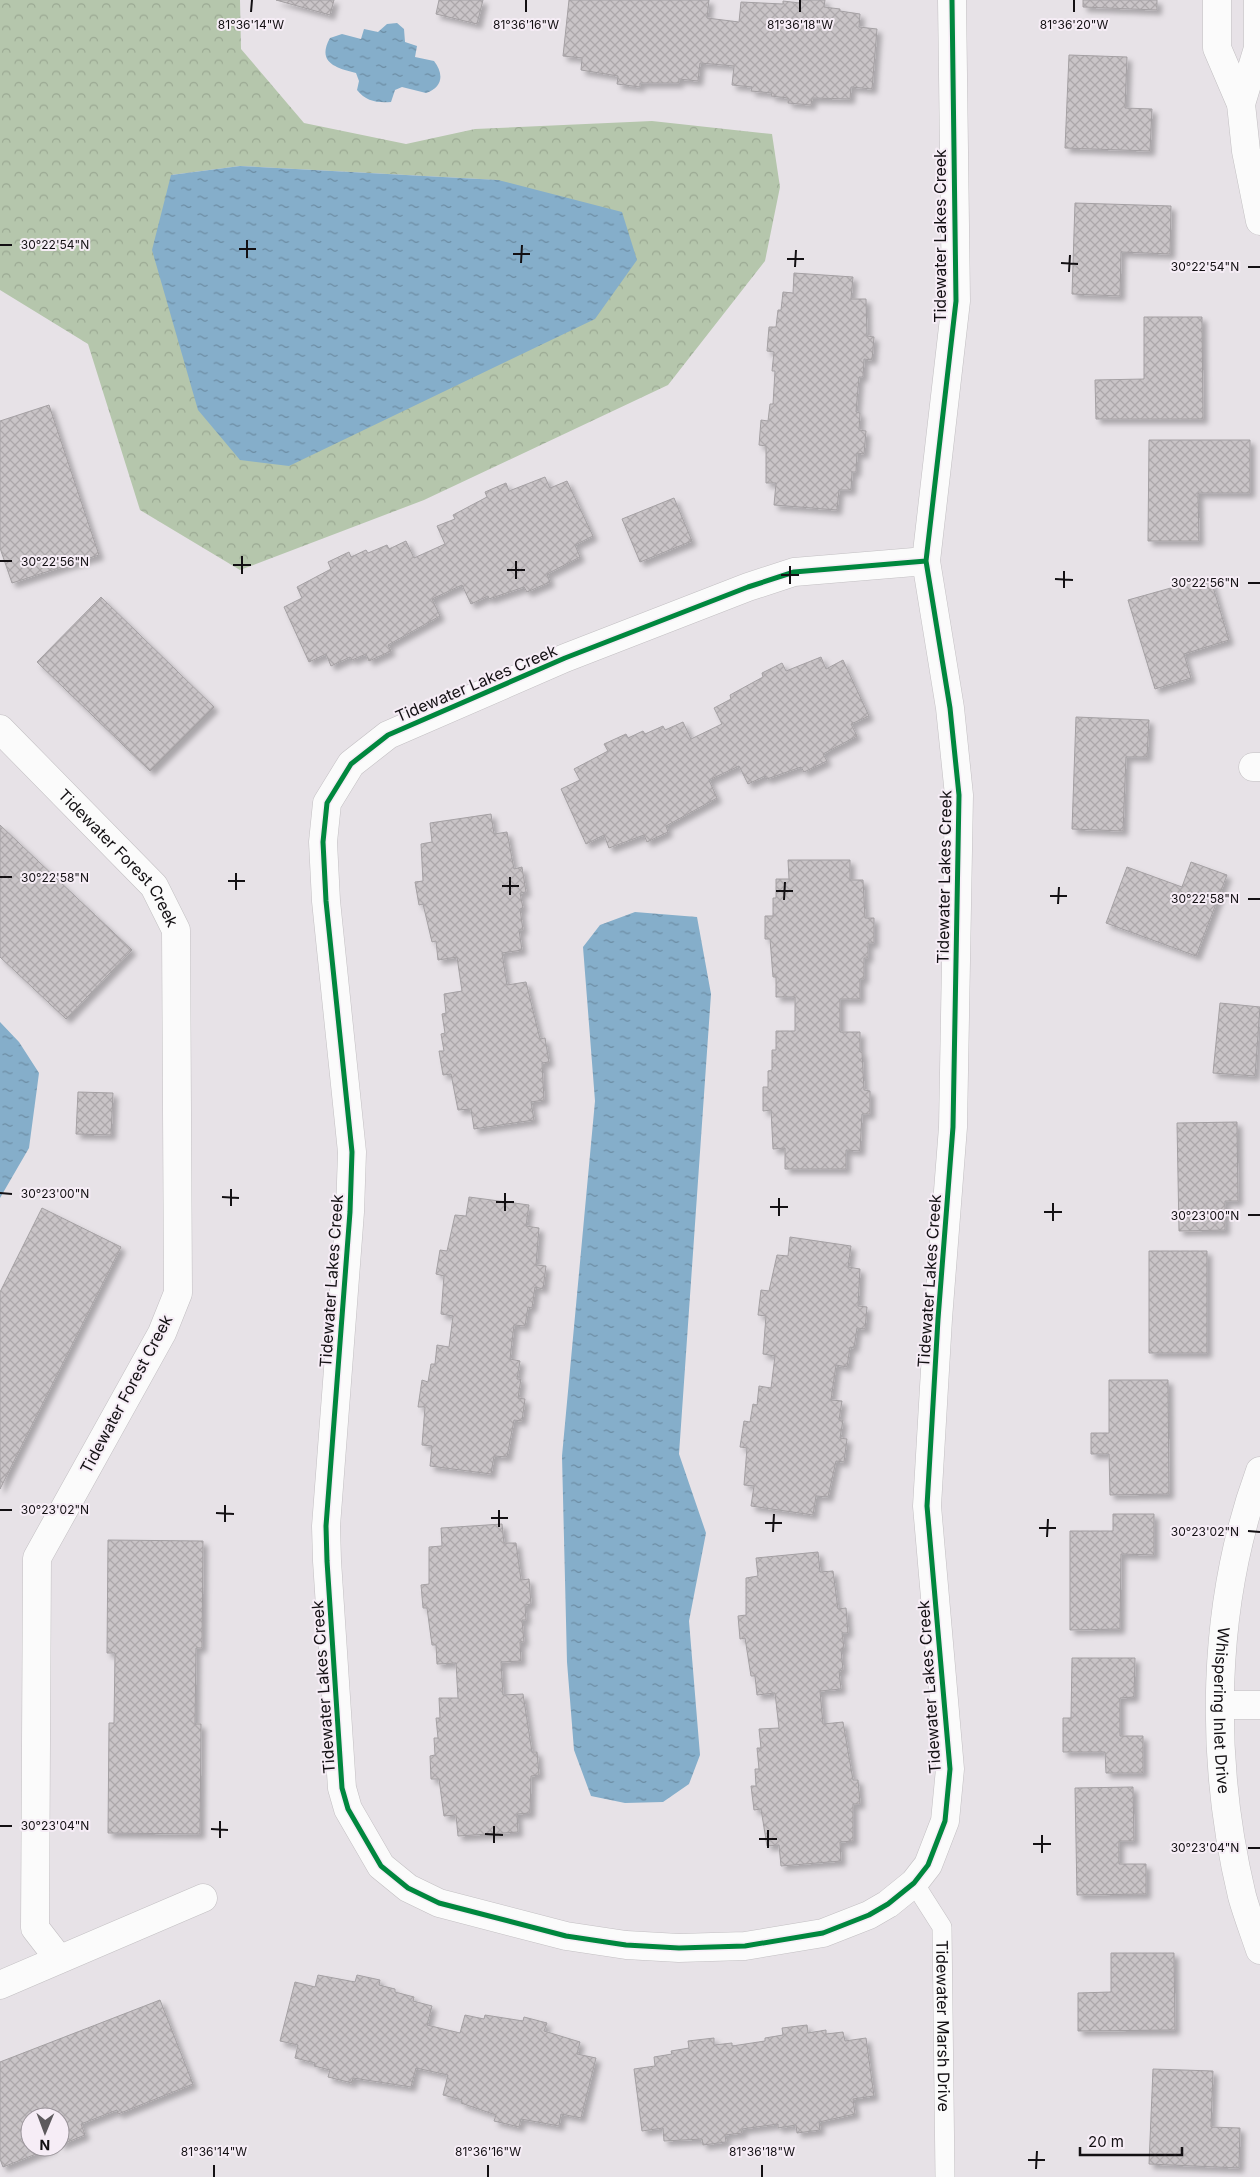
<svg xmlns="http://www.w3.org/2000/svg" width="1260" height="2177" font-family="Inter,sans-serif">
	<defs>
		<pattern id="forest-crowns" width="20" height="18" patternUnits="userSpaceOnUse" patternTransform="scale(1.25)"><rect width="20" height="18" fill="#b5c6ac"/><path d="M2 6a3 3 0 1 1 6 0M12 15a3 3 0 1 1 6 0" fill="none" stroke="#9ba993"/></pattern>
		<pattern id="water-ripples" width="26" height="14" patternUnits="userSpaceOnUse" patternTransform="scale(1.25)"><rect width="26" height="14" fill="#85aeca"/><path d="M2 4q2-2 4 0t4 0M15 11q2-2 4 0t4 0" fill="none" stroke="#6c8ca3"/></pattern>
		<pattern id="building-cross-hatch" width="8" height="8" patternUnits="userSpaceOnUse" patternTransform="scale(1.25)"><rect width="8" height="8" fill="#c9c4c7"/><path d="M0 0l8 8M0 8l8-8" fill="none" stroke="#aca7aa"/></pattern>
		<filter id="shadow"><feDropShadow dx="4.5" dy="4.5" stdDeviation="2.5" flood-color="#0004"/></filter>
	</defs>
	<rect width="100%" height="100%" fill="#e7e2e7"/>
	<path fill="url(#forest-crowns)" fill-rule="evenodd" d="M0,0H240L241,49L304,123L406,144L475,129L652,121L772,134L780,187L765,261L668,385L424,500L240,570L140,510L88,344L0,290ZM240,166L498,180L171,175Z"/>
	<path fill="url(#water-ripples)" d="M397,23L404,29L405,42L417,46L415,57L434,61C444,74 443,87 426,93L402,87L395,90L391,102C376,103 366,101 357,90L359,81L356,73C337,68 316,63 330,38L342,34L361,39L364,29L378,32L387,24Z
		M240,166L498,180L622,212L637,260L595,319L289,466L240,460L198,410L152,250L171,175Z
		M635,912L697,917L711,994L679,1454L706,1533L689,1621L700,1755L689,1784L663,1802L625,1803L591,1796L574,1750L567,1662L562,1456L595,1101L583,947L600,925Z
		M0,1022L19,1042L39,1073L29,1148L0,1198Z"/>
	<path fill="url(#building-cross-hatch)" stroke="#a4a0a3" filter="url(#shadow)" d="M276,0H334L330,15Z
		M439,0H483L477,24L436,14Z
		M569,0H709L707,18L739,22L741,2L783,4V1L800,3L801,0H825L824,7L840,9V11L860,14L859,27L877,29L872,89L851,87L850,99L812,98L811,105L788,103V98L771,96L772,93L751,91L752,87L732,85L734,66L700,63L698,81L679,79V83H640V87L617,84L618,76L581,70L582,58L563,56Z
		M1083,0H1157V10L1083,7Z
		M1069,55L1127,57L1125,108L1152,109L1150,151L1065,148Z
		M1075,203L1171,206L1170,254L1121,252L1120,296L1072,294Z
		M794,273L853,277L851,299H866L867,336L874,337L872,360L864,359L863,377H859L856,412L860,413L859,430L866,431L864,454L857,453L856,472H852L851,490H839L837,510L774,505L776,483H766V446L759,445L761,420L768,421L770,404H773L775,371H772L774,352L767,351L769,327H776L778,310H781L783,292L793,293Z
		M1144,317H1202L1203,419H1096L1095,380L1144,379Z
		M49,405L99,555L12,583L0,548V421Z
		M1149,440H1250V493H1198L1199,541H1148Z
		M545,477L550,488L567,481L593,536L575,545L580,557L547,574L550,582L527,592L524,587L489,599L488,596L471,604L462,585L432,599L440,616L388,645L391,651L369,661L366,654L352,660L350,657L331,666L326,654L309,662L284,607L302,598L297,587L331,569L328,562L349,552L351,557L366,550L368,553L387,545L389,549L406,541L414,558L445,544L437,526L455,519L453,515L487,497L485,492L506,483L509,491Z
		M674,498L692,541L640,562L622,519Z
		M1210,577L1229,640L1184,654L1191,678L1155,689L1128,600Z
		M101,597L214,707L150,771L37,662Z
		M821,657L826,669L843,660L869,716L851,724L857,736L823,754L827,761L804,772L801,767L767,779L765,776L748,784L739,766L709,780L717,798L666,826L668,832L647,842L644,835L609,848L604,835L586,844L561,789L580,780L574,769L608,751L604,744L626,734L628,738L643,731L645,734L663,726L665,730L683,722L691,739L722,724L714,708L731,699L730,695L763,677L762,673L782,663L786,671Z
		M1076,717L1149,720L1147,757H1126L1123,831L1072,829Z
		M491,814L494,834L507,832L514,869L522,867L526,892L520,893L523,908L520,909L523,930H519L522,950L502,953L507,985L526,982L540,1039L545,1038L549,1062L542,1063L544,1100L531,1102L534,1120L474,1129L471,1109L458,1110L451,1074L443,1075L439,1051H444L441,1034L445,1033L442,1014L446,1013L444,994L462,991L457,957L438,960L436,941L432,942L423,904L419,905L415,882L423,881L421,844L432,842L430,823Z
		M0,825L132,950L66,1019L0,957Z
		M788,860H850V880H863L865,918H874V943H868V958H864V979H860V999H840V1032H860V1052H862L864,1090L870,1091V1114H862L860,1151L846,1150V1169H785V1148L773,1149L771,1110L763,1111V1087H768V1071L772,1070V1050H776V1031H795V997H776V977H773L770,939H765V916H773V898H776V879H789Z
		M1191,862L1227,875L1196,956L1106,923L1127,867L1182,887Z
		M1220,1003L1260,1007L1255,1076L1213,1073Z
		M78,1092L113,1093L111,1135L76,1134Z
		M1237,1122L1238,1201H1225V1230L1179,1231L1177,1123Z
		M469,1197L529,1205L526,1226L539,1228L536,1265L546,1266L543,1289L535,1287L532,1308L528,1307L525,1326L514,1325L510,1359L520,1361L517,1379H521L518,1398L525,1399L522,1421L514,1420L507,1457L494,1456L491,1474L430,1466L432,1446L422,1445L425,1407H418L422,1380L428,1382L431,1364H435L437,1345L449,1347L453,1316L441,1314L444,1276L436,1274L440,1250L447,1251L455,1215L466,1216Z
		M42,1208L121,1247L0,1489V1292Z
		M790,1237L851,1246L848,1267L860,1269L858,1306L867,1307L865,1329L857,1328L854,1348L850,1347L847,1367L836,1365L831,1400L842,1401L839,1420H843L840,1438L847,1439L844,1462L836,1461L828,1497L816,1496L813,1515L751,1506L754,1486L744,1485L747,1448L740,1447L744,1421L750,1422L753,1404L757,1405L759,1386L771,1388L775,1356L763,1354L766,1316L758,1315L761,1290L769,1291L777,1255L788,1256Z
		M1149,1251H1207V1353H1149Z
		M1109,1380H1168L1169,1494L1110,1495L1109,1454H1091V1433H1109Z
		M1113,1514H1154V1555L1121,1554L1120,1629L1070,1630V1531H1113Z
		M502,1524L504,1543H516L521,1580L529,1579L531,1604L525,1605L526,1620H522L524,1642H520L521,1661L501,1662L503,1695L523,1694L532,1752H537L539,1775L531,1776L530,1813L517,1814L518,1832L458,1836L456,1815L444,1816L439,1779H431L430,1756L435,1755L434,1738H438L436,1718H440L439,1698H458L456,1663L437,1664L436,1645H432L427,1608H423L421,1585L429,1584V1547L442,1546L441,1528Z
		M108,1540L203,1541L202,1648H196L195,1724H201L200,1834L108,1833L109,1723H114L115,1653H107Z
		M818,1552L820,1572L833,1571L838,1609L846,1608L848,1633H842L844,1648L841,1649L843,1670L839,1671L841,1689L820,1691L823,1724L843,1722L853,1780H858L860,1804H853V1841L840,1842L841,1861L781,1866L779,1845L767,1846L761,1809L754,1810L751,1786H756L755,1769H759L757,1748H761L759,1729L779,1728L775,1693L757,1695L755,1676H751L745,1638L740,1639L738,1616L746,1615V1578L758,1576L756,1558Z
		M1072,1658H1135L1134,1697L1120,1698V1736H1143V1773H1106L1105,1752H1063V1718H1071Z
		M1133,1787L1134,1841H1119V1864H1146V1894L1077,1895L1075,1788Z
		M1111,1953H1174L1175,2030L1078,2031V1993L1111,1992Z
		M318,1975L355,1982L357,1975L380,1980L379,1985L395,1989V1992L414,1997L413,2001L432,2006L427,2025L460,2033L465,2015L484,2019L485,2015L523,2021L524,2017L547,2023L544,2031L580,2042L577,2054L596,2058L581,2118L561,2114L559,2126L521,2119L519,2127L494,2121L496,2115L461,2103L462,2100L443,2095L448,2075L416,2068L411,2087L353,2078L352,2083L328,2077L330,2070L314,2066L315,2063L295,2058L298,2045L280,2041L295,1982L315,1987Z
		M160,2000L193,2084L118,2114L117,2110L81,2124L85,2135L60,2145V2117H30V2147H54L3,2167L0,2159V2062Z
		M807,2025L808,2033L826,2030V2034L843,2032L845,2041L866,2038L874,2096L853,2099L855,2114L819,2122L820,2130L797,2133L796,2125L778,2128V2124L742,2129V2133L725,2135L726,2142L703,2145L702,2139L664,2141L663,2128L642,2131L634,2069L655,2066L654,2057L672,2054L671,2051L689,2048L688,2041L714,2038V2045L732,2043V2046L765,2041V2038L783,2035L782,2028Z
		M1153,2069L1213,2071L1211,2127L1240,2128L1239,2168L1149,2164Z"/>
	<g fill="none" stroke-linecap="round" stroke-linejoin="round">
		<defs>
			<g id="lane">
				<path id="s1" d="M914,1883L942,1927L945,2177"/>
			</g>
			<g id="street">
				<path d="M1217,0V48L1241,104L1246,151L1260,221"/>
				<path d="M1241,104L1258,48V0"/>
				<path d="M926,561L794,572L748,587L565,658L388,735L351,764L327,803L323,842L326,901L352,1152L350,1212L326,1526L327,1561L342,1788L348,1809L381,1866L408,1888L439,1903L566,1936L626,1945L679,1948L745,1946L823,1933L869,1915L888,1904L914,1883L928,1865L945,1821L950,1769L927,1506L938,1319L953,1127L959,795L950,708L926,561L956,301L952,0"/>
				<path id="s2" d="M0,729L154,886L176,930L178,1293L162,1333L37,1558L35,1928L59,1959"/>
				<path d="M1253,767H1260"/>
				<path id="s3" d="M1260,1471C1211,1605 1209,1758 1242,1896C1247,1914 1254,1932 1260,1950"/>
				<path d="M1221,1705H1260"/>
				<path d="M0,1985L203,1898"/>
			</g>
		</defs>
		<use href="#lane" stroke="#c2bfc2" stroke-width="20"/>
		<use href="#street" stroke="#c2bfc2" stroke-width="29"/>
		<use href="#lane" stroke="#fbfbfb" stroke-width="19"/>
		<use href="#street" stroke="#fbfbfb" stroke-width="28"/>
		<defs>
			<path id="cycleway" d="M926,561L794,572L748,587L565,658L388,735L351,764L327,803L323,842L326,901L352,1152L350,1212L326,1526L327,1561L342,1788L348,1809L381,1866L408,1888L439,1903L566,1936L626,1945L679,1948L745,1946L823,1933L869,1915L888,1904L914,1883L928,1865L945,1821L950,1769L927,1506L938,1319L953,1127L959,795L950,708L926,561L956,301L952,0"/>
		</defs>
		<use href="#cycleway" stroke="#f6edf6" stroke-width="8"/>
		<use href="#cycleway" stroke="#00873e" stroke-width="5"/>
	</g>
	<path fill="none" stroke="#131013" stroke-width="2" d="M251,12L252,0M526,12V0M800,12V0M1074,12V0M0,245H12M239,249H256M513,254H530M247,258V240M787,259H804M521,263L522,245M1061,263L1078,264M795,267L796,250M1248,267H1260M1069,272L1070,255M0,561H12M233,565H251M507,570H525M242,574V556M781,575H799M516,579V561M1055,579L1073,580M1248,583H1260M790,584V566M1064,588V571M0,877H12M228,881H245M502,886H519M236,890V873M776,891H793M510,895V877M1050,896H1067M1248,899H1260M784,900L785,882M1058,904L1059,887M0,1193L12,1194M222,1197L239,1198M496,1202H514M231,1206V1189M770,1207H788M505,1211V1193M1044,1212H1062M1248,1215H1260M779,1216V1198M1053,1221V1203M0,1510H12M216,1513L234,1514M491,1518H508M225,1522V1505M765,1523H782M499,1527V1510M1039,1528H1056M1248,1531L1260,1532M773,1532L774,1514M1047,1537L1048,1519M0,1826H12M211,1829L228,1830M485,1834L503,1835M220,1838V1821M759,1839H777M494,1843V1826M1033,1844H1051M768,1848V1830M1248,1848H1260M1042,1853V1835M1028,2160H1045M1036,2169L1037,2151M214,2177V2165M488,2177V2165M762,2177V2165"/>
	<g text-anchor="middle" stroke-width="4" stroke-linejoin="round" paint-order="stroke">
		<g font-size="16" fill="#131013" stroke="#f6edf6">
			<text transform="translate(940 236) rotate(-90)" y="6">Tidewater Lakes Creek</text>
			<text transform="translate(476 683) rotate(-23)" y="6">Tidewater Lakes Creek</text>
			<text dy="6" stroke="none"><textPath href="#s2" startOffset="176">Tidewater Forest Creek</textPath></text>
			<text transform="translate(944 877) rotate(-89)" y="6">Tidewater Lakes Creek</text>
			<text transform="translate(331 1281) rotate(-86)" y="6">Tidewater Lakes Creek</text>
			<text transform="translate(929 1281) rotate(-86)" y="6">Tidewater Lakes Creek</text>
			<text transform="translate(126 1394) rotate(-62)" y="6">Tidewater Forest Creek</text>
			<text transform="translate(323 1687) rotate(-94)" y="6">Tidewater Lakes Creek</text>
			<text transform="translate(929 1687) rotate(-94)" y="6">Tidewater Lakes Creek</text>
			<text dy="6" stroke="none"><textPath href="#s3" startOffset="244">Whispering Inlet Drive</textPath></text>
			<text dy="6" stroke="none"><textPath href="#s1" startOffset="151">Tidewater Marsh Drive</textPath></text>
		</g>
	</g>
	<g font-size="12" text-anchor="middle" fill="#131013" stroke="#f6edf6" stroke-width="4" stroke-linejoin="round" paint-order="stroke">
		<text x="251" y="29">81°36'14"W</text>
		<text x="526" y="29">81°36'16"W</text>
		<text x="800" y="29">81°36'18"W</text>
		<text x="1074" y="29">81°36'20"W</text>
		<text x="55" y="249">30°22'54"N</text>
		<text x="1205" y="271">30°22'54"N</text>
		<text x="55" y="566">30°22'56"N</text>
		<text x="1205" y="587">30°22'56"N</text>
		<text x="55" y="882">30°22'58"N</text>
		<text x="1205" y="903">30°22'58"N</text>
		<text x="55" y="1198">30°23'00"N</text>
		<text x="1205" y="1220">30°23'00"N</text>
		<text x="55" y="1514">30°23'02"N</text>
		<text x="1205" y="1536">30°23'02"N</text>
		<text x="55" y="1830">30°23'04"N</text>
		<text x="1205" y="1852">30°23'04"N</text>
		<text x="214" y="2156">81°36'14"W</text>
		<text x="488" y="2156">81°36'16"W</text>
		<text x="762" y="2156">81°36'18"W</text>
	</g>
	<g transform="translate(45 2132) rotate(181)"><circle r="24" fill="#f6edf6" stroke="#9b959b"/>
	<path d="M0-4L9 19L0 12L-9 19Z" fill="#5d5a5d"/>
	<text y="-8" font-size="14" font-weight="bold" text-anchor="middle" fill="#131013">N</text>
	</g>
	<path d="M1080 2147v8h102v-8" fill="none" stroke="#131013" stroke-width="2.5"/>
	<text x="1088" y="2147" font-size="15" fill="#131013" stroke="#f6edf6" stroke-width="4" paint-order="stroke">20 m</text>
</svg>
